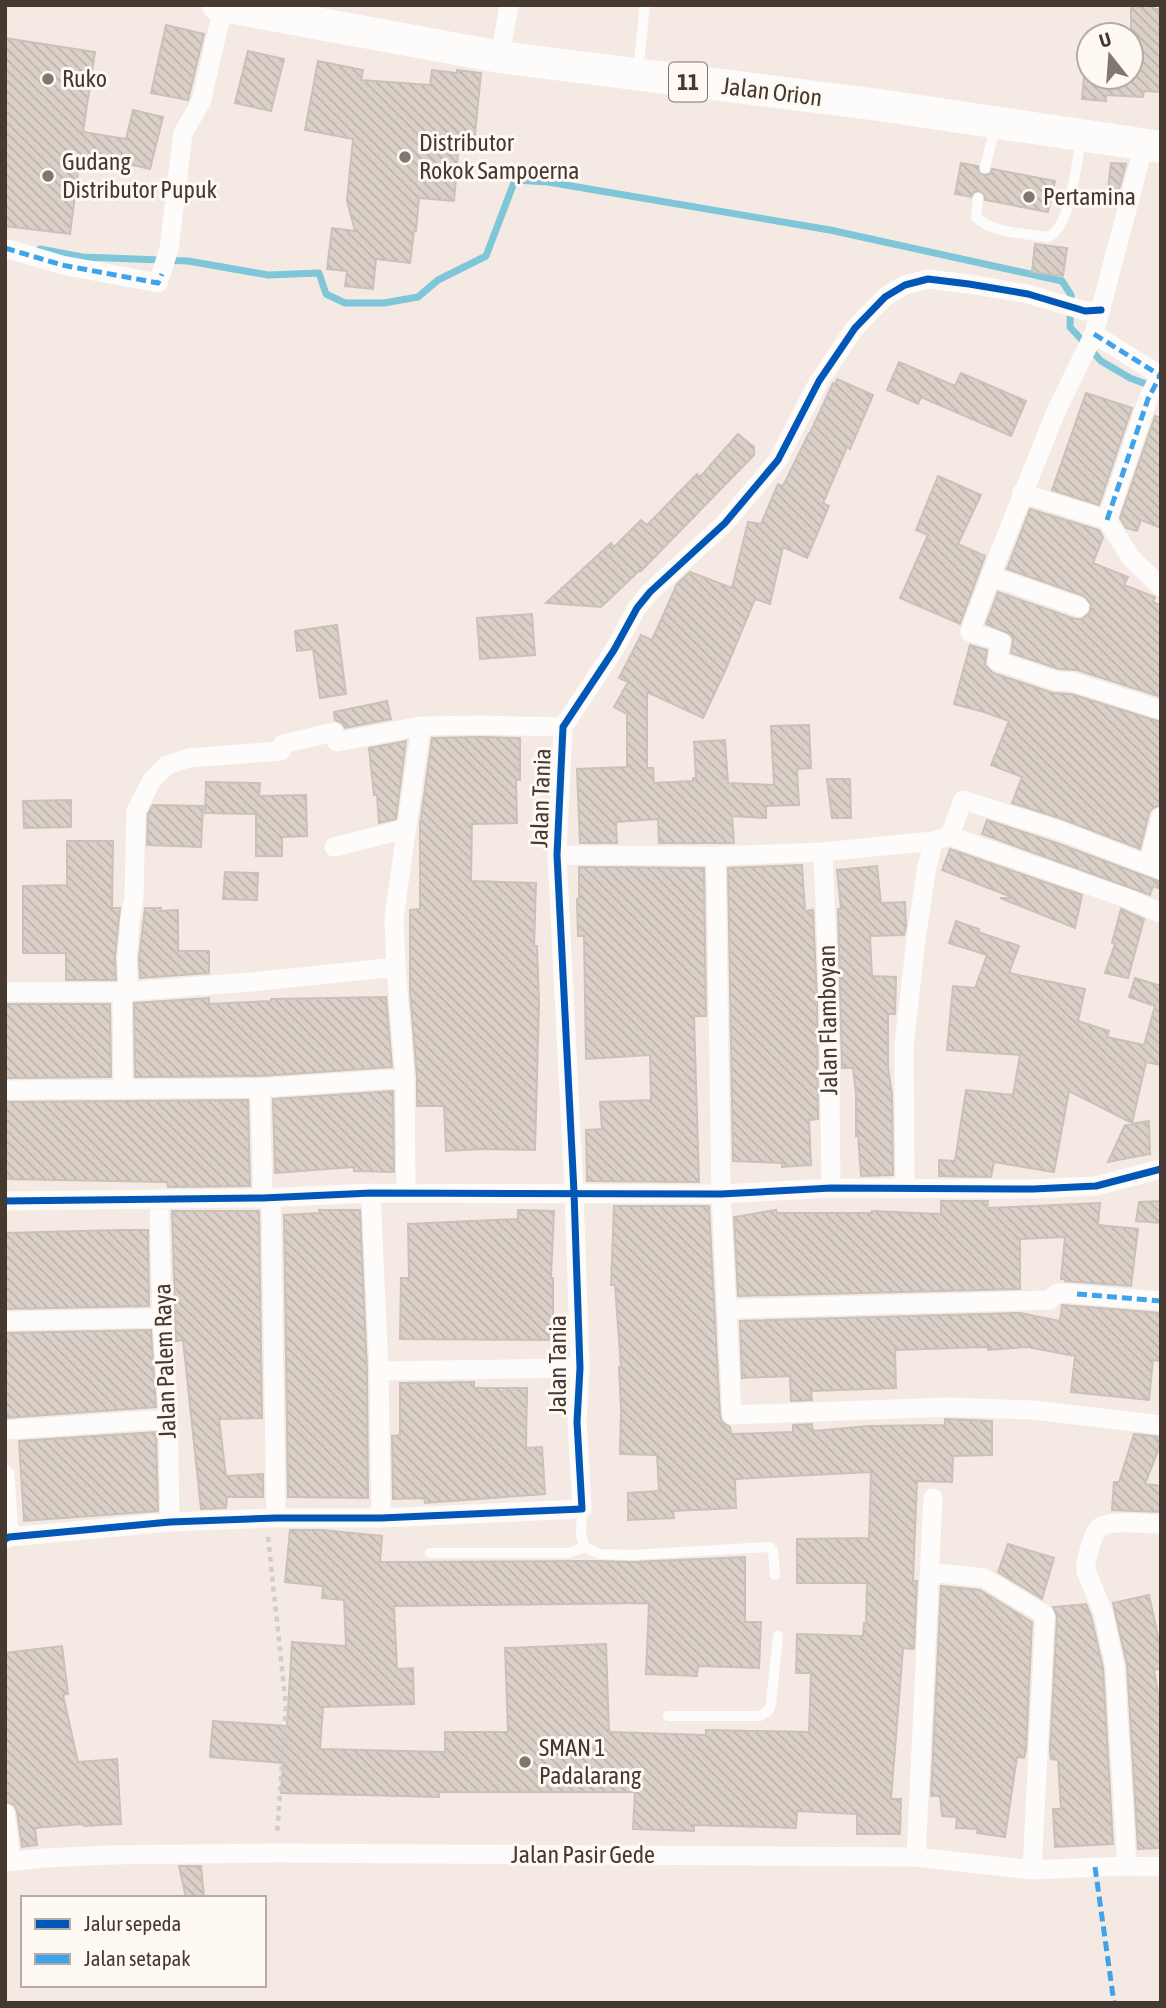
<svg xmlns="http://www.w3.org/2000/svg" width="1166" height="2008" font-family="'Asap Condensed',sans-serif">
	<defs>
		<pattern id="building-back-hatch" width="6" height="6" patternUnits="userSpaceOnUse" patternTransform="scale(1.75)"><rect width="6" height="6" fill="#dad0c7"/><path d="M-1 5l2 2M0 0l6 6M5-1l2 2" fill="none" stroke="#bcb3ab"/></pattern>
	</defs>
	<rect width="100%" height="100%" fill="#f4eae3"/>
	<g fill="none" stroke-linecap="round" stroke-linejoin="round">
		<path stroke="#7ec6d8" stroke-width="7" d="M40,249L82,257L188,261L268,275L319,273L326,294L345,303H384L418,297L438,280L486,256L515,180L548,182L830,230L1062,281L1071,295L1070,327L1101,361L1130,378L1154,387"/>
	</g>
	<path fill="url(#building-back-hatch)" stroke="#cac1ba" stroke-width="2" d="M1131,5H1154V9H1159L1161,92L1144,91L1143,97L1106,95V101L1082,99L1084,77H1131Z
		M166,25L204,34L188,100L151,93Z
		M5,38L95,52L83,132L126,139L133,110L163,117L150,169L116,161L114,170L79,164L70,234L5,226Z
		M248,51L284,59L271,111L235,103Z
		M318,61L363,70L361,80L430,85L432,70L457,73V70L481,73L474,144L459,142L454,201L419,198L416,231H414L410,263L376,259L373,289L345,286L347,271L327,269L332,228L355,231L347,201L353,139L305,130Z
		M961,163L978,166L979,173L984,175L990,174L992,169L1055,181L1048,212L985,200L984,194L979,191L974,192L971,197L955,194Z
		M1111,163L1126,164L1119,190L1108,189Z
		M1035,244L1067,248L1063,276L1032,272Z
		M899,362L955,386L961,373L1026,401L1011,436L921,397L918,404L887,390Z
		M837,379L873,395L850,449L847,447L823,503L829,506L807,558L783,547L770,604L755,599L725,671L703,718L647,692V768H653L654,783L693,781V778H696L694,742L725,740L728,783L774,785L771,726L809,725L811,768L797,769L799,805L766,806V818L732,816L734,843H659L658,819L616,822L617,843H580L577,769L627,767V714L614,707L628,682L619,678L641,635L652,640L677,584L690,572L732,588L748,522L761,524L778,484L783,486L809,433H810L833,383L835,384Z
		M1086,393L1132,408L1099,505L1052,490Z
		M1155,416L1161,418V528L1141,520L1137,531L1126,528L1120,518Z
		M738,434L754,447V455L641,571L640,570L601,607L546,603L611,543L614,547L641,520L647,525L697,474L700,477Z
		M938,476L981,495L958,544L985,556L960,624L900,598L928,535L916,530Z
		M1030,509L1099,530L1103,537L1093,563L1128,577L1124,585L1155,597L1153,602L1161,606V697L1077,670L1059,669L1011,653L1013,639L1010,634L986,624L998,592L1075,619H1082L1090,612L1091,604L1084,596L1007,569Z
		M532,614L535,655L480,659L477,618Z
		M337,625L346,694L320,698L313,649L297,651L295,631Z
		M970,645L987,650L985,665L993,673L1053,693L1071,694L1161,722V805L1153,808L1149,813L1140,849L1062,819L1012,803L1022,777L991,765L1009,721L984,712L954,704Z
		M387,701L391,719L345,728L342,723L335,720L334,712Z
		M479,737L520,738V780H516L517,823L472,824L471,881L536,883L534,946H537L539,1003L535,1150L482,1149L446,1151L444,1106H417V1077L410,992V910L420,909V824L432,738Z
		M406,741L396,819L379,823L377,795H374L369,748Z
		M827,779H850L851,818H832Z
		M206,782L260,783L259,796L306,795L307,836L282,837V856H256V814L205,813Z
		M71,800V827L24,828L23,801Z
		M153,805L203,806L201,847L147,845L148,814Z
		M987,820L1054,842L1161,882V889L1153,886L1150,895L982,834Z
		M67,841H113L112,908H120L115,957L116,980H66V953H23V886L67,885Z
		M950,849L1082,895L1075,928L1000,898H1014L942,870Z
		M802,865L805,911L813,910L817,1001L818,1119L809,1120L811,1165L782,1167V1163L733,1161L728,868Z
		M877,866L881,903L905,902L906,926L904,935L870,936L872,976L896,977L895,1014H888V1067L892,1095L893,1175L861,1176L858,1135L856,1136V1094L853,1068H842L838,909H841L837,870Z
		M579,867L704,868L706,1016H694L699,1182L587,1181L586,1130L602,1129L600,1102L651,1100L650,1055L586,1059L584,936H578L577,899H579Z
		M225,872L258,873L257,900L223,899Z
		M145,908H161L160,911L178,910V951H209V973L140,978L139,958Z
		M1121,909L1144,919L1128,978L1105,973L1115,944L1112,943Z
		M956,921L979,929L978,932L1019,946L1009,973L1085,989L1078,1021L1109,1031L1107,1037L1144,1045L1155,1006L1129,997L1135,978L1161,986V1065L1146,1062L1132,1123L1069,1091L1054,1172L994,1162L991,1177L939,1176V1160L955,1161L966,1090L1013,1095L1020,1055L947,1050L953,986L975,988L987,955L949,943Z
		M386,997L392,1067L260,1076L135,1077L134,1003L209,998V1004L271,1001V999Z
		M5,1004H110L111,1077L5,1078Z
		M393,1091L394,1172L354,1171V1167L275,1173L273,1099Z
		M248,1100L250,1186L168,1187L167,1182L5,1179V1102Z
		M1149,1121L1150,1154L1108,1162L1125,1125Z
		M941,1201H988L987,1208L1100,1203L1098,1225L1138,1229L1131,1286L1065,1281V1279H1061L1065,1237L1020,1239V1289L738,1296L734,1217L776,1210L777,1213H872V1211L941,1214Z
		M1161,1201V1223L1136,1221L1139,1202Z
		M614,1206H709L720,1416L722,1422L730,1427L731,1434L793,1432V1425L812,1424L813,1431L869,1426L945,1425V1419L992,1421V1455L953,1456L952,1482L917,1481L913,1581H917L914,1649L903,1648L891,1799H901L900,1834H857V1814L797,1811L796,1828L694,1825V1831L633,1829L635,1792H439V1797L281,1793L283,1763L210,1757L213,1721L287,1726L292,1642L346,1646L344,1600L322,1598L323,1586L285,1582L290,1530H322L382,1536L380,1562L596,1561L632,1562L745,1557V1622H761L759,1668L698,1666L697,1676L646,1674L649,1603L394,1606L397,1669L413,1668L414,1704L323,1707L320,1749L445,1752V1732H508L505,1648L606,1644L609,1732L706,1735V1730L809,1732L811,1673H796L797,1634L863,1636L864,1623H866L867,1583H797V1539L869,1538L871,1472L735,1479L736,1508L673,1511L674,1518L628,1520V1493L659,1491L657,1455L620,1454L621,1410L619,1367H621L615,1285H611Z
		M319,1210H360L367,1371L368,1498L288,1497L284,1215L319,1213Z
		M518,1210L554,1211L551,1278H553V1340L400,1339L401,1278H409L408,1224L518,1219Z
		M172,1211H259L262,1418L219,1419L226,1476L263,1474V1497H227L226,1508L201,1509L183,1340L176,1341Z
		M120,1230H148L149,1306L5,1309V1233Z
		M1062,1305L1161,1313V1361L1153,1360L1149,1400L1071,1392L1075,1356L1027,1347L988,1350V1347L895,1350L896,1388L811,1391L812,1400L791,1401L790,1376L742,1378L740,1321L1020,1313L1060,1321Z
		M151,1330L156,1407L5,1418V1333Z
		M474,1382V1388H527L526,1448L542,1447L545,1494L425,1503L424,1498L393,1499L392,1436L400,1435V1383Z
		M156,1432L158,1511L24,1521L19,1441Z
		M1134,1434L1161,1437V1443L1145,1484L1161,1486V1512L1112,1510L1114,1482H1119Z
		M1008,1544L1054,1558L1042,1599L998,1572Z
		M941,1586L980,1590L1032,1622L1026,1750L1024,1758L1017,1757L1005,1837L977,1833L978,1829L956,1828L957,1817L942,1816L940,1796H931Z
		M1149,1595L1161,1650V1669L1154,1670L1161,1711V1848L1138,1849L1127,1665L1113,1603Z
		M1086,1604L1091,1616L1103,1668L1113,1844L1055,1847L1053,1809H1061L1058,1760L1051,1759L1050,1751L1057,1616L1053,1607Z
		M62,1646L68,1694L63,1695L78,1762L117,1759L121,1824L84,1826L83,1824L35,1828L37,1845L22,1847L17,1811L14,1805L5,1801V1653Z
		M179,1866H201L204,1898H186Z"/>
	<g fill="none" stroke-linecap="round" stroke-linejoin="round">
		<path stroke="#d1cdcb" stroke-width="4.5" stroke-dasharray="5 5" stroke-linecap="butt" d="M268,1537L286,1706L277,1835"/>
		<path stroke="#fdfcfb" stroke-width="10" d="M638,71L645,5
			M985,168L995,127
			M978,198L976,217C991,233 1027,234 1048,237C1071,228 1076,163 1081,140
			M582,1509L581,1536L585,1547
			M430,1553H568L585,1547L599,1554L632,1555L770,1547L773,1551L775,1575
			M668,1716H760L768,1711L771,1704L778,1636"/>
		<path stroke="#fdfcfb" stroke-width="19" d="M500,57L509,5
			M1144,145L1094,334L1057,409L999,554L970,632L1001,642L997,661L1057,681L1073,682L1161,710
			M5,248L62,265L158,283L169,249L183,133L201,102L223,7
			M1094,334L1161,376
			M1022,493L1107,520L1131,558L1161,587
			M1107,520L1148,399L1160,376
			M991,576L1079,607
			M1161,817L1148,865L1161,870
			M950,836L1126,898L1161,913
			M334,847L405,829
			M823,852L829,1001L831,1188
			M557,855L716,856L721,1194L732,1415L948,1407L1033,1410L1161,1425
			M716,856L823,852L934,841
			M396,967L394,918L421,726
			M5,992H122L251,982L396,967L405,1078L406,1193
			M123,1088L122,992L128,985L127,958L130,921L134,898L136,811L152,780L167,765L189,758L281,751L283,744L334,732L337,742L421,726L479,725L563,727
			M260,1088L263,1198
			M5,1090L260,1088L405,1078
			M905,1187L904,1046L916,939L927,866L934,841L950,836L963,800L1058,830L1148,865
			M371,1193L379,1371L381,1518
			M271,1198L276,1518
			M159,1199L162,1318L168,1409L170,1522
			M5,1201L263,1198L371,1193L721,1194L831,1188L1033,1189L1096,1186L1161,1169
			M727,1309L1050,1300L1057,1293H1063L1161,1301
			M5,1321L162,1318
			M379,1371L580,1368
			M5,1430L167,1419
			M5,1475L9,1537
			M5,1539L9,1537L170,1522L276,1518H381L582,1509L577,1422L580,1368L574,1192L557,855L563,727L614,650L637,608L650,592L725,523L778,460L819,381L855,328L885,297L905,285L928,279L969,284L1028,294L1085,311L1101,310
			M930,1572L984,1578L1045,1615L1032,1870
			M5,1813L11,1861
			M916,1857L933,1498
			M5,1862L44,1858L109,1855L276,1853L916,1857L1032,1870L1127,1866L1161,1867
			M1127,1866L1115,1666L1103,1612L1086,1571V1565C1087,1556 1093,1533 1099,1528C1108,1519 1148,1524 1161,1524"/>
		<path stroke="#fdfcfb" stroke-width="32" d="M218,5L500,57L879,105L1161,147"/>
		<path stroke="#3fa3eb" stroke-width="5" stroke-dasharray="10 5" stroke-linecap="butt" d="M5,248L62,265L158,283L162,274
			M1094,334L1161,376
			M1107,520L1148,399L1160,376
			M1077,1294L1161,1301
			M1095,1867L1114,2003"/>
		<defs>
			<path id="cycleway" d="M5,1201L263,1198L371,1193L721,1194L831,1188L1033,1189L1096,1186L1161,1169
				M5,1539L9,1537L170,1522L276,1518H381L582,1509L577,1422L580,1368L574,1192L557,855L563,727L614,650L637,608L650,592L725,523L778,460L819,381L855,328L885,297L905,285L928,279L969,284L1028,294L1085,311L1101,310"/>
		</defs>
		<use href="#cycleway" stroke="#fff9f4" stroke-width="11"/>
		<use href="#cycleway" stroke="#0057b8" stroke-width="7"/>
	</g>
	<g fill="#82776f" stroke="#fff9f4" stroke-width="2.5">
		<circle cx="48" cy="79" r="7"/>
		<circle cx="405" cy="157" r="7"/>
		<circle cx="48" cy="176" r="7"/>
		<circle cx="1029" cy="197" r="7"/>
		<circle cx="525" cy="1762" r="7"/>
	</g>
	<g text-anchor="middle" stroke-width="6" stroke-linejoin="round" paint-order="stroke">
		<rect fill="#fff9f4" stroke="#7d736b" stroke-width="2" x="669" y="62.5" width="38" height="39" rx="5"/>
		<g font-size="23" font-weight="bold" fill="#453930">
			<text x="688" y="90">11</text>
		</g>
		<g font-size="24" fill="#453930" stroke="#fff9f4" text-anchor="start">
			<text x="62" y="87">Ruko</text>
			<text x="419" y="151">Distributor<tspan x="419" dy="28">Rokok Sampoerna</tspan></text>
			<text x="62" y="170">Gudang<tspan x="62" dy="28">Distributor Pupuk</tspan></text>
			<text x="1043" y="205">Pertamina</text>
			<text x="539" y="1756">SMAN 1<tspan x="539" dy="28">Padalarang</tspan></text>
		</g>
		<g font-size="24" fill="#453930" stroke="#fff9f4">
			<text transform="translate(772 92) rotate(7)" y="8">Jalan Orion</text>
			<text transform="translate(541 798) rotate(-88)" y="8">Jalan Tania</text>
			<text transform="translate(828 1020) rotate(-91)" y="8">Jalan Flamboyan</text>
			<text transform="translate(165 1361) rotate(-92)" y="8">Jalan Palem Raya</text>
			<text transform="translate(558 1365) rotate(-90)" y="8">Jalan Tania</text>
			<text x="583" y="1863">Jalan Pasir Gede</text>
		</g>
	</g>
	<rect width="1166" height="2008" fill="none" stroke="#453930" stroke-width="14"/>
	<rect x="21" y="1896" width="245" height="91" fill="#fff9f4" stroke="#b5aca6" stroke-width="2"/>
	<rect x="35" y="1919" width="35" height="10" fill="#0057b8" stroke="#b5aca6" stroke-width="2"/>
	<text x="84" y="1931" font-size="21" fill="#453930">Jalur sepeda</text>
	<rect x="35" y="1954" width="35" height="10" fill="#3fa3eb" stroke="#b5aca6" stroke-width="2"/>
	<text x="84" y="1966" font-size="21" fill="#453930">Jalan setapak</text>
	<g transform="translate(1110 56) rotate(343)"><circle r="33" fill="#fff9f4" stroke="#b5aca6" stroke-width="2"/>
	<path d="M0-5L12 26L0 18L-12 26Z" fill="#82776f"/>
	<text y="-10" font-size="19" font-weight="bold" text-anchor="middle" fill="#453930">U</text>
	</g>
</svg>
